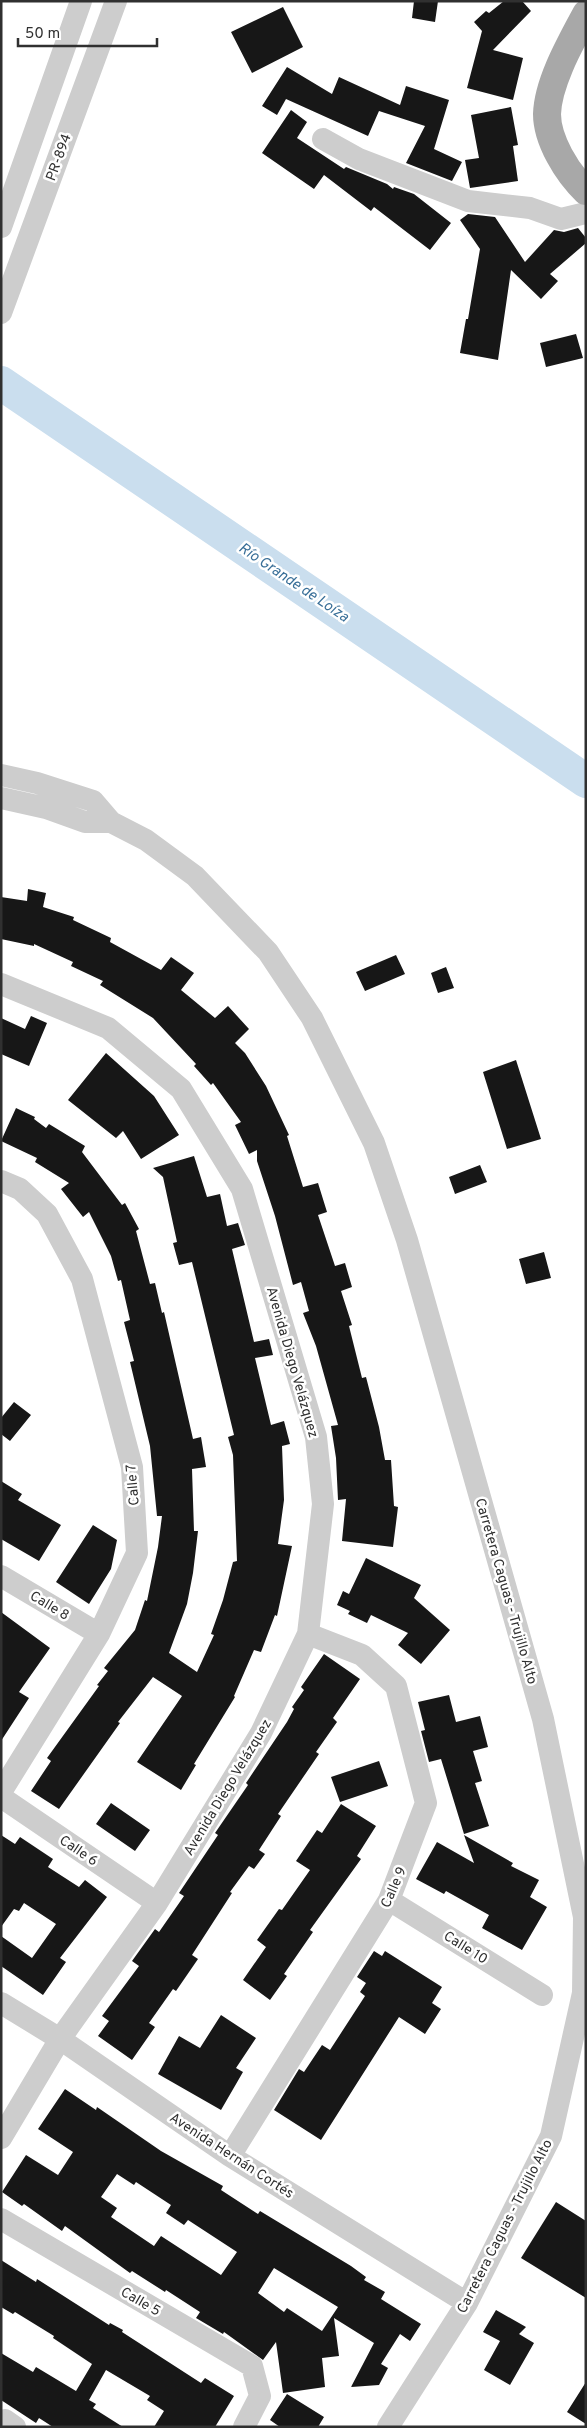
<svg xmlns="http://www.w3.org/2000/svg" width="587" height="2428" font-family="Overpass,sans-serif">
	<rect width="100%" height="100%" fill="#fff"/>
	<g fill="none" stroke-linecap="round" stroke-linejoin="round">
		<path stroke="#cadeee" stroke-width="34" d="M1,383L586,781"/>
	</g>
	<path fill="#171717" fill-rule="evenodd" d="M414,1H438L435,22L412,18Z
		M504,1H522L531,11L493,50L523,58L513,100L467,88L482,31L474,22L486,11L489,13Z
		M283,7L303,47L252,73L231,32Z
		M287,67L332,94L339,77L400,105L406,86L449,100L434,149L462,162L452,181L406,163L425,126L379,111L368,136L286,99L277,115L262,106Z
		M511,107L518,145L513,146L518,181L470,188L465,160L479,158L471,115Z
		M291,110L307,122L297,138L344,169L346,167L387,184L393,189L394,187L414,194L451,223L430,250L374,207L371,211L324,175L314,189L262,153Z
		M468,214L495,217L525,262L554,230L564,232L578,228L586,238V243L550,274L558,281L541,299L511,270L498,360L460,353L466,319H468L480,249L460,220Z
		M576,334L583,358L546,367L540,343Z
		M28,889L46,893L43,907L74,917L73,920L111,938L110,942L161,970L171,957L194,973L181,990L215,1018L228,1006L249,1029L235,1043L245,1053L266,1086L289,1135L287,1136L303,1187L318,1183L327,1212L318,1215L335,1266L345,1263L352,1287L341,1291L352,1325L349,1326L362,1378L366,1377L379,1427L385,1460H391L394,1506L398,1507L393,1547L342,1541L346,1499L338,1500L336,1458L331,1426L338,1425L316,1346L303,1313L309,1311L301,1282L293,1285L275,1216L257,1161V1150L249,1154L235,1125L241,1122L213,1083L211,1085L194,1066L196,1064L153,1018L100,985L103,981L71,966L73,962L34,944V946L1,939V897L27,901Z
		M396,955L405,974L365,991L356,972Z
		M446,967L454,988L438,993L431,973Z
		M31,1016L47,1023L29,1066L1,1054V1018L25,1029Z
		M106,1053L154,1096L179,1135L141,1159L123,1131L116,1138L68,1100Z
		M516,1060L541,1139L507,1149L483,1072Z
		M16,1108L35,1117L34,1119L46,1128L49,1124L85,1146L82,1152L122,1205L125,1203L139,1229L136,1231L150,1284L155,1283L162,1313L164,1312L193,1439L201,1437L206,1467L192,1469L194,1531H198L193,1573L187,1604L169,1653L197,1672L214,1635L211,1634L223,1600L233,1562L237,1561L233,1455L228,1437L234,1435L192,1262L179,1265L173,1243L177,1242L163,1177L153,1168L194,1156L207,1197L220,1194L227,1226L238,1223L245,1245L232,1249L254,1342L269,1339L273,1355L255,1358L271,1425L284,1421L290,1444L282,1446L284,1500L278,1544L292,1546L277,1616L275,1615L261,1652L254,1650L234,1696L235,1697L194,1764L196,1765L181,1790L137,1762L182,1696L153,1677L118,1722L120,1723L59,1809L31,1791L51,1761L47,1758L99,1686L97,1685L108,1671L104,1668L135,1630L145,1600L147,1601L158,1547L162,1516H157L150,1446L130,1362L134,1361L124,1322L130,1320L121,1280L118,1281L111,1256L89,1212L83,1217L61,1189L69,1183L35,1162L37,1158L1,1141Z
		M480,1165L487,1182L455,1194L449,1177Z
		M544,1252L551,1278L526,1284L519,1259Z
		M14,1402L31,1415L10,1441L1,1434V1418Z
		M1,1481L22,1494L18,1500L61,1525L39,1561L1,1539Z
		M93,1525L117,1540L111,1569L89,1604L56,1582Z
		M366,1558L421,1585L414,1598L450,1630L421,1664L398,1645L408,1633L371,1615L367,1623L348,1614L350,1611L337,1605L343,1591L349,1594Z
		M1,1612L50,1648L19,1692L29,1698L1,1741Z
		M324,1654L360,1679L333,1718L337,1722L316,1752L319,1754L278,1814L281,1816L259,1850L265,1854L254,1869L249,1866L230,1892L232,1893L192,1955L198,1959L176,1991L173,1989L149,2023L155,2027L132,2060L98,2036L109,2021L102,2016L139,1966L132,1961L155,1929L159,1932L184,1896L179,1893L218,1835L215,1833L248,1785L246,1783L287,1722L294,1709L292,1707L304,1690L301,1687Z
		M449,1695L456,1722L480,1716L488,1747L473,1751L482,1781L475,1783L489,1826L464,1834L441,1759L429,1762L421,1731L425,1730L418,1702Z
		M379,1761L388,1786L340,1802L331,1777Z
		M111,1803L150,1830L135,1851L96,1824Z
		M341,1804L376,1826L357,1856L361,1859L310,1930L313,1932L284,1974L287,1976L270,2000L243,1980L266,1947L257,1940L279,1909L282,1910L310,1870L296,1861L317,1830L322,1833Z
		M1,1835L15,1844L20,1837L53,1859L48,1867L79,1887L85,1880L107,1897L60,1958L66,1962L43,1995L1,1966V1936L32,1958L56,1924L24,1903L19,1911L14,1909L1,1927Z
		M464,1835L513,1863L511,1866L539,1880L530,1897L547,1907L522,1950L482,1928L489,1915L446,1891L444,1894L416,1879L437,1842L474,1863Z
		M374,1951L382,1956L385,1951L442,1987L432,2003L441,2009L425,2034L399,2017L321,2140L274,2110L299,2069L304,2072L322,2045L330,2050L365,1996L360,1992L366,1983L357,1977Z
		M221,2015L256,2038L236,2068L243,2072L221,2110L158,2074L179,2036L200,2048Z
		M65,2089L96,2110L97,2107L161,2151L223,2186L221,2190L258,2214L260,2211L351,2266L366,2277L364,2280L385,2292L381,2299L421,2324L410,2341L400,2334L381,2364L388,2368L379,2385L351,2387L374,2343L334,2318L339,2356L322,2358L325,2387L283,2393L276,2342L263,2360L224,2332L223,2334L196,2318L200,2312L166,2290L165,2292L132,2271L130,2273L65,2226L62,2231L24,2204L22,2206L2,2192L26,2155L58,2175L73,2152L38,2129ZM117,2174L134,2185L136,2182L171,2205L166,2213L184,2225L188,2220L237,2252L221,2275L161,2236L154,2246L111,2217L117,2208L101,2197ZM274,2268L338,2307L322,2331L287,2308L284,2312L258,2293Z
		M556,2202L586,2221V2298L521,2258Z
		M1,2260L36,2282L37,2279L109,2325L110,2323L123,2330L122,2332L201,2383L205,2378L234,2396L215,2427H154L164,2411L147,2400L150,2396L106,2370L89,2400L96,2404L93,2408L123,2427H53L39,2418L36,2423L1,2400V2353L33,2372L36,2367L76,2391L92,2364L53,2338L54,2336L15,2312L13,2314L1,2307Z
		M496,2310L526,2327L519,2334L534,2343L510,2385L484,2370L500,2341L483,2332Z
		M586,2382V2424L567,2412Z
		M287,2394L324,2417L318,2427H280L270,2420Z"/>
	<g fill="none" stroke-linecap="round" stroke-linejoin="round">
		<path stroke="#cdcdcd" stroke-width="22" d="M323,139L359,159L468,201L530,208L561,219L586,213
			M1,227L81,1
			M1,313L116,1
			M1,775L37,783L93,801L111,822L146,840L195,876L268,952L312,1018L374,1143L407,1240L543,1719L584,1917L583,1993L551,2136L467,2303L388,2427
			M1,798L46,808L85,822H111
			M1,984L108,1028L181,1089L242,1189L316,1437L323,1504L308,1634L261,1733L157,1903L60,2039L1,2138
			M1,1181L20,1189L47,1214L82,1279L132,1467L137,1553L99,1634L1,1792
			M1,1576L99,1634
			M1,1797L157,1903
			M389,1900L542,1995
			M1,2003L60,2039L230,2156L467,2303
			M230,2156L389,1900L426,1803L396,1686L362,1655L308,1634
			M1,2219L252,2366L260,2396L244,2427
			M5,2420L15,2427"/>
		<path stroke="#a8a8a8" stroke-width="28" d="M586,14C571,42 548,82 547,114C547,140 567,173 586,191"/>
	</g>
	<g text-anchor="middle" stroke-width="5" stroke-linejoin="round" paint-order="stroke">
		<g font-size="14" fill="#303030" stroke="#fff">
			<text transform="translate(58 157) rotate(-70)" y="5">PR-894</text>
			<text transform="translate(293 1362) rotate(74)" y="5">Avenida Diego Velázquez</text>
			<text transform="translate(132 1485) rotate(-95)" y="5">Calle 7</text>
			<text transform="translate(507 1591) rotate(74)" y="5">Carretera Caguas - Trujillo Alto</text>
			<text transform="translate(50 1605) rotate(31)" y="5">Calle 8</text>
			<text transform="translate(227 1787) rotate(-59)" y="5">Avenida Diego Velázquez</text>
			<text transform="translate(79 1850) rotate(34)" y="5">Calle 6</text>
			<text transform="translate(393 1887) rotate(-66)" y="5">Calle 9</text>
			<text transform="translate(466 1947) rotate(32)" y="5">Calle 10</text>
			<text transform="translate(232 2155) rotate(33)" y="5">Avenida Hernán Cortés</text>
			<text transform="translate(504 2226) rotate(-63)" y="5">Carretera Caguas - Trujillo Alto</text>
			<text transform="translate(141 2301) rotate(30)" y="5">Calle 5</text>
		</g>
		<g font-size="15" font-style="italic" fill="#396f98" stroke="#fff">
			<text transform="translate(294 582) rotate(34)" y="5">Río Grande de Loíza</text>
		</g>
	</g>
	<rect width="587" height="2428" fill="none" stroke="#303030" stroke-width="5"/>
	<path d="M18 38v8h139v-8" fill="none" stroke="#303030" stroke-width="2.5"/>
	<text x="25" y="38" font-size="15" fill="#303030" stroke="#ffffff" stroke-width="4" paint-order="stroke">50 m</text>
</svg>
